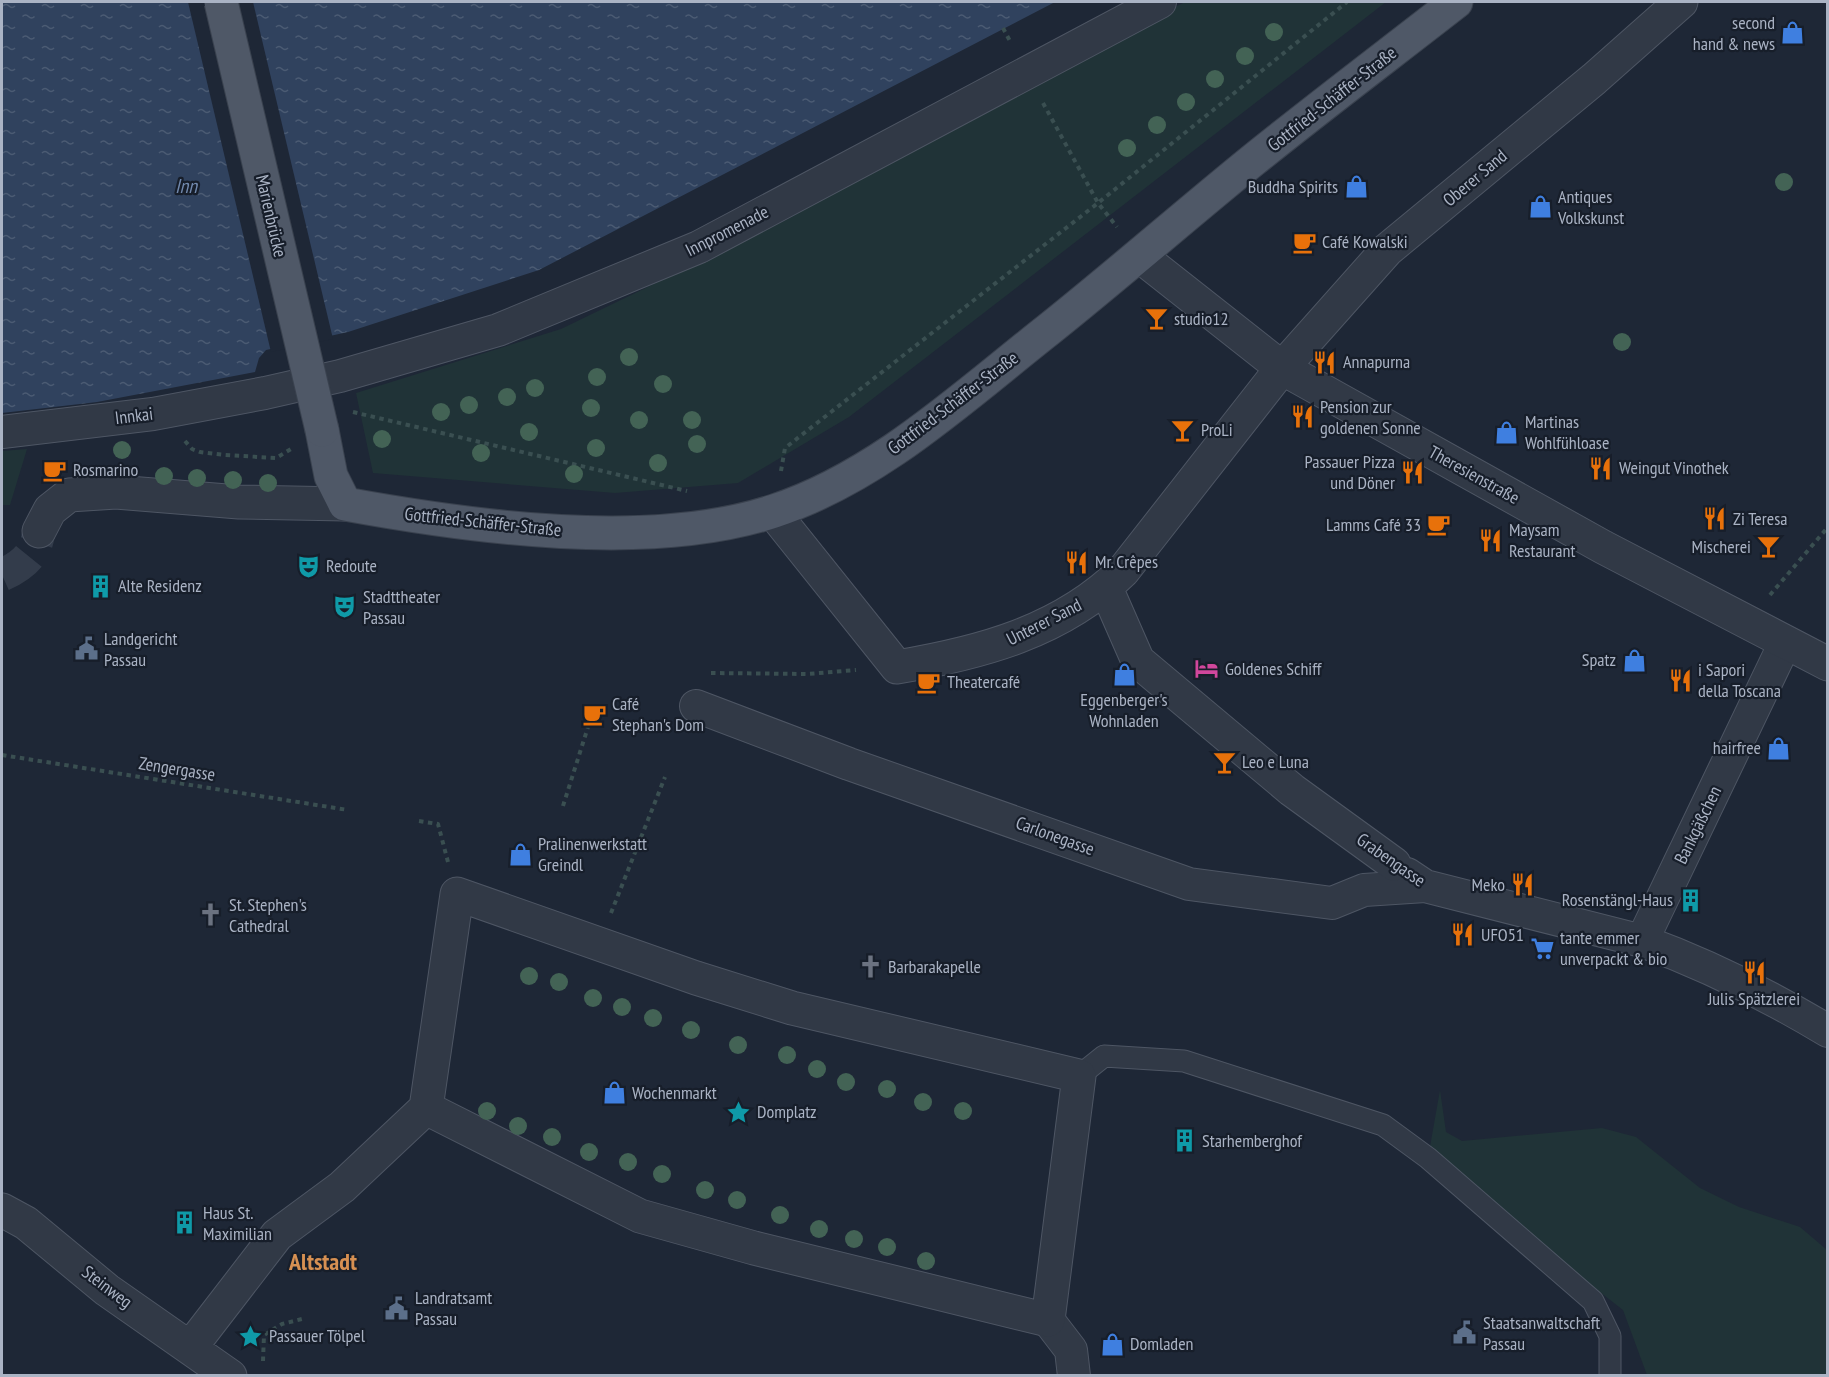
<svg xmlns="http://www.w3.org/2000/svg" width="1829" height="1377" font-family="'PT Sans Narrow',sans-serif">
	<defs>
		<pattern id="water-ripples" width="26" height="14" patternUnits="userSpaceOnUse" patternTransform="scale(1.5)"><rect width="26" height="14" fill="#30425e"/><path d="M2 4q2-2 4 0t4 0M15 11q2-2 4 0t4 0" fill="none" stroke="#4b5b73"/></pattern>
	</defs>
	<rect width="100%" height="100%" fill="#1e2736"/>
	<path fill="#203337" d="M1185,2H1386L849,417L738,483L615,493L373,473L356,393L561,329L788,219L1005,92Z
		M27,449L10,505H2V451Z
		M1440,1090L1446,1132L1462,1141L1602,1128L1636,1137L1700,1188L1739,1207L1800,1227L1827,1250V1375H1647L1623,1310L1428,1158Z"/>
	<path fill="url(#water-ripples)" d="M2,2H1055L539,270L348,332L266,350L259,358L255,372L97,402L2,413Z"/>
	<path fill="#1e2736" d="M188,2H253L333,339L271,352Z"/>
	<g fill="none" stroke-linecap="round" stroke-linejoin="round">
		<path stroke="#333c4b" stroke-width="33" stroke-dasharray="33 16" stroke-linecap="butt" d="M2,575C22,566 36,555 39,531"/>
		<defs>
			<path id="service" d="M1079,1076L1104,1056L1184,1061L1383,1125L1428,1158L1593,1301L1610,1336V1376"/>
			<path id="pedestrian" d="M2,432L153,414L265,393L340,376L498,330L699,247L1160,2
				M696,706L849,764L1189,884L1332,903L1364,890L1425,886
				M1407,874L1425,886L1642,941C1708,965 1768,995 1828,1031
				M1642,941L1785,643
				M1048,1320L1071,1350L1074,1376"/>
			<path id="minor" d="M1140,256L1282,368L1603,547L1828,664
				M773,512L897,667C980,653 1061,632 1123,571L1282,368L1387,250L1594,79L1681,2
				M39,531L50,510L69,495L116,492L239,502L345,504
				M1106,588L1138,661L1292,790L1394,864
				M2,1210L26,1223L107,1290L230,1376
				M190,1348L277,1235L342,1187L426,1108L457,894L696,978L792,1008L1079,1076L1048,1320L754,1248L640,1216L426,1108"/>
			<path id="primary" d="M322,430L331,476L345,504C471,527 651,552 774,511C878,477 964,396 1048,330C1117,275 1183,217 1252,161C1319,107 1388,55 1456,2"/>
		</defs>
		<use href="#service" stroke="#4e5664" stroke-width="23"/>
		<use href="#pedestrian" stroke="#4e5664" stroke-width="34"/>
		<use href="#minor" stroke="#4e5664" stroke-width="35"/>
		<use href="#primary" stroke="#3a424f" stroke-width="35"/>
		<path stroke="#3a4f51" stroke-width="4" stroke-dasharray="4.5 4.5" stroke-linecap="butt" d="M1003,28L1011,43
			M1043,103L1098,203L1117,227
			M353,412L687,491
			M185,441L192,449L200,452L225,455L276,458L291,449
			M781,471L785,448L1098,203L1347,2
			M1770,595L1828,527
			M711,673L808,674L856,670
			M2,755L348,810
			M563,806L588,727
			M419,821L438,824L448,862
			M611,913L665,777
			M263,1361L264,1335L282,1324L302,1319"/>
		<use href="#service" stroke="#313946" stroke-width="21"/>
		<use href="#pedestrian" stroke="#313946" stroke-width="32"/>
		<use href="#minor" stroke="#313946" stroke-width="33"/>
		<use href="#primary" stroke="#4f5867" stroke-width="33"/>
		<defs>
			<path id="primary-bridge" d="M221,2L322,430"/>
		</defs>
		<use href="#primary-bridge" stroke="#3a424f" stroke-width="35" stroke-linecap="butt"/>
		<use href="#primary-bridge" stroke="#4f5867" stroke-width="33"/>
	</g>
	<g fill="#436355">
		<circle cx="1274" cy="32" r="9"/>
		<circle cx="1245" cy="56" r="9"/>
		<circle cx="1215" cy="79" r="9"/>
		<circle cx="1186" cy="102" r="9"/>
		<circle cx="1157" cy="125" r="9"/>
		<circle cx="1127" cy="148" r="9"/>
		<circle cx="1784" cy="182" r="9"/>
		<circle cx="1622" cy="342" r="9"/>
		<circle cx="629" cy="357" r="9"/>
		<circle cx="597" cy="377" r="9"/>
		<circle cx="663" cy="384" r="9"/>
		<circle cx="535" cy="388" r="9"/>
		<circle cx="507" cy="397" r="9"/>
		<circle cx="469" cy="405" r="9"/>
		<circle cx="591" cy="408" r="9"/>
		<circle cx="441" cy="412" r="9"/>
		<circle cx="639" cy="420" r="9"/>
		<circle cx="692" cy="420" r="9"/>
		<circle cx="529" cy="432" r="9"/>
		<circle cx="382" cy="439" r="9"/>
		<circle cx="697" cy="444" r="9"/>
		<circle cx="596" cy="448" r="9"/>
		<circle cx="122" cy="450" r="9"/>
		<circle cx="481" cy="453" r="9"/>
		<circle cx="658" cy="463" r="9"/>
		<circle cx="574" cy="474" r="9"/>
		<circle cx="164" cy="476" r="9"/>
		<circle cx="197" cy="478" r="9"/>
		<circle cx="233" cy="480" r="9"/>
		<circle cx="268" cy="483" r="9"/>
		<circle cx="529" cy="976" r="9"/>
		<circle cx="559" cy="982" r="9"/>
		<circle cx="593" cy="998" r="9"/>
		<circle cx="622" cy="1007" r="9"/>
		<circle cx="653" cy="1018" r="9"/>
		<circle cx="691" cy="1030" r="9"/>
		<circle cx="738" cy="1045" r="9"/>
		<circle cx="787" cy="1055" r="9"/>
		<circle cx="817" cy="1069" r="9"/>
		<circle cx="846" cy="1082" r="9"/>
		<circle cx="887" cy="1089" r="9"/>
		<circle cx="923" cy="1102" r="9"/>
		<circle cx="487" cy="1111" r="9"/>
		<circle cx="963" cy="1111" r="9"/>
		<circle cx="518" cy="1126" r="9"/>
		<circle cx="552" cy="1137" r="9"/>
		<circle cx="589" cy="1152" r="9"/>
		<circle cx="628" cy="1162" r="9"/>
		<circle cx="662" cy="1174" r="9"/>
		<circle cx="705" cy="1190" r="9"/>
		<circle cx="737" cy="1200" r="9"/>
		<circle cx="780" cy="1215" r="9"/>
		<circle cx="819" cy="1229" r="9"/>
		<circle cx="854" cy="1239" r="9"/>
		<circle cx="887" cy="1247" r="9"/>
		<circle cx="926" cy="1261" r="9"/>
	</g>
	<defs>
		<symbol id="shop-bare" viewBox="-9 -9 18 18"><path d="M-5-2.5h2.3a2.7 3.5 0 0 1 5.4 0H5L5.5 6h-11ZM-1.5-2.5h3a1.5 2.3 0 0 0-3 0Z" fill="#3f7fe0" stroke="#171e2a" stroke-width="2.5" paint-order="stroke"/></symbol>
		<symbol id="cafe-bare" viewBox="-9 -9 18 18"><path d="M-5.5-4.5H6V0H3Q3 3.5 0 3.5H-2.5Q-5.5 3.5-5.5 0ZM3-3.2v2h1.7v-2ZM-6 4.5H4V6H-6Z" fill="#e8710a" stroke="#171e2a" stroke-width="2.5" paint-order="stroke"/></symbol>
		<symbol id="bar-bare" viewBox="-9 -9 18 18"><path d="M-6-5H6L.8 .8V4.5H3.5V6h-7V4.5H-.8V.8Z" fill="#e8710a" stroke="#171e2a" stroke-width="2.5" paint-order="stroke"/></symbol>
		<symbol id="restaurant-bare" viewBox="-9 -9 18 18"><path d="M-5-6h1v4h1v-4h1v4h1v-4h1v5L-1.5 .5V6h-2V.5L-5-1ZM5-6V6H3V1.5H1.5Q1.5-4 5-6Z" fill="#e8710a" stroke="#171e2a" stroke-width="2.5" paint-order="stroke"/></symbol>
		<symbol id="theatre-bare" viewBox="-9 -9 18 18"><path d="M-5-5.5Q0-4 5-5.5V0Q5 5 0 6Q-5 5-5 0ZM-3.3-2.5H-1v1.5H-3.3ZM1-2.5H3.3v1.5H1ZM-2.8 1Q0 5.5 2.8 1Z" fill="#0f9aa8" stroke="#171e2a" stroke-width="2.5" paint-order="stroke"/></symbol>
		<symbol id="building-bare" viewBox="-9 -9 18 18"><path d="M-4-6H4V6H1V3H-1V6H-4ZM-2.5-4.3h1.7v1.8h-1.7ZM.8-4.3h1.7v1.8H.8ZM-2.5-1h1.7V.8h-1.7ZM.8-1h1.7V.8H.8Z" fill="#0f9aa8" stroke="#171e2a" stroke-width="2.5" paint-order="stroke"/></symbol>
		<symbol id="civic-bare" viewBox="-9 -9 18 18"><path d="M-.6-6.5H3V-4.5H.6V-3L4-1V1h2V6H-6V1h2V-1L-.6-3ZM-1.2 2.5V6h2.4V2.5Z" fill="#5c6f8a" stroke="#171e2a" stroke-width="2.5" paint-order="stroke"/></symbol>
		<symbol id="hotel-bare" viewBox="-9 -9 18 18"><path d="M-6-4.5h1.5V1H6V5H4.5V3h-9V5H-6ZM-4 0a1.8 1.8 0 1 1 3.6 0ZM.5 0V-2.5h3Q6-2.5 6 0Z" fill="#d1479c" stroke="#171e2a" stroke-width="2.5" paint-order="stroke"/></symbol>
		<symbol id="church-bare" viewBox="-9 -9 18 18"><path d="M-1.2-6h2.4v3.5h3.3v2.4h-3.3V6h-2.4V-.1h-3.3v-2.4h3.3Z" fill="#6b7280" stroke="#171e2a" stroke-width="2.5" paint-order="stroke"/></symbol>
		<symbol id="supermarket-bare" viewBox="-9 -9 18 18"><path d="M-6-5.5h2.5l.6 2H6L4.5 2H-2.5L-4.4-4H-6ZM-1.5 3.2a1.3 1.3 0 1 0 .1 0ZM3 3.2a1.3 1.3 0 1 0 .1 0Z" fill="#3f7fe0" stroke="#171e2a" stroke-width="2.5" paint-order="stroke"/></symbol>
		<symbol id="sight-bare" viewBox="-9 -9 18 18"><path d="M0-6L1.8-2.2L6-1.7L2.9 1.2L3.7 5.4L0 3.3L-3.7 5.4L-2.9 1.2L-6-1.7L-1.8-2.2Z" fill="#0f9aa8" stroke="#171e2a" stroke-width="2.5" paint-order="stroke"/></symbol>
	</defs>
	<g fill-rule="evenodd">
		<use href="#shop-bare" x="1776" y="16" width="33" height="33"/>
		<use href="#shop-bare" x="1340" y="170" width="33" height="33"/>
		<use href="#shop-bare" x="1524" y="190" width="33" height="33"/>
		<use href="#cafe-bare" x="1288" y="226" width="33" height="33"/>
		<use href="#bar-bare" x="1140" y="302" width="33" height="33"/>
		<use href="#restaurant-bare" x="1308" y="346" width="33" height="33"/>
		<use href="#restaurant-bare" x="1286" y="400" width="33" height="33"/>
		<use href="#bar-bare" x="1166" y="414" width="33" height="33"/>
		<use href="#shop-bare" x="1490" y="416" width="33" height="33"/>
		<use href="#restaurant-bare" x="1584" y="452" width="33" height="33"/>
		<use href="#cafe-bare" x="38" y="454" width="33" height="33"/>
		<use href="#restaurant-bare" x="1396" y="456" width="33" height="33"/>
		<use href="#restaurant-bare" x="1698" y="502" width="33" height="33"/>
		<use href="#cafe-bare" x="1422" y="508" width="33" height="33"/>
		<use href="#restaurant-bare" x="1474" y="524" width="33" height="33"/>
		<use href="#bar-bare" x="1752" y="530" width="33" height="33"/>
		<use href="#restaurant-bare" x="1060" y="546" width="33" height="33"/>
		<use href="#theatre-bare" x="292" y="550" width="33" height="33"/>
		<use href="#building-bare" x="84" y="570" width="33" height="33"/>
		<use href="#theatre-bare" x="328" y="590" width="33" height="33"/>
		<use href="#civic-bare" x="70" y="632" width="33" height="33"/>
		<use href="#shop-bare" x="1618" y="644" width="33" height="33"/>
		<use href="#hotel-bare" x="1190" y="652" width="33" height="33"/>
		<use href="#shop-bare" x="1108" y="658" width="33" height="33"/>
		<use href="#restaurant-bare" x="1664" y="664" width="33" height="33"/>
		<use href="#cafe-bare" x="912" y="666" width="33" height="33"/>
		<use href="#cafe-bare" x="578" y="698" width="33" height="33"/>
		<use href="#shop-bare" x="1762" y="732" width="33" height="33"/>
		<use href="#bar-bare" x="1208" y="746" width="33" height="33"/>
		<use href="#shop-bare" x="504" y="838" width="33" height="33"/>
		<use href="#restaurant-bare" x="1506" y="868" width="33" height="33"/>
		<use href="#building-bare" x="1674" y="884" width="33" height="33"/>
		<use href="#church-bare" x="194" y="898" width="33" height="33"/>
		<use href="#restaurant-bare" x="1446" y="918" width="33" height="33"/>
		<use href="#supermarket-bare" x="1526" y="932" width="33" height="33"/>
		<use href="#church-bare" x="854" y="950" width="33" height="33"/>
		<use href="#restaurant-bare" x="1738" y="956" width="33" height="33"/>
		<use href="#shop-bare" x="598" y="1076" width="33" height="33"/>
		<use href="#sight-bare" x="722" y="1096" width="33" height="33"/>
		<use href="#building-bare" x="1168" y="1124" width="33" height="33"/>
		<use href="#building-bare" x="168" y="1206" width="33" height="33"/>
		<use href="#civic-bare" x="380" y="1292" width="33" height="33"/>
		<use href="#civic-bare" x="1448" y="1316" width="33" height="33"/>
		<use href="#sight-bare" x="234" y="1320" width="33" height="33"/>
		<use href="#shop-bare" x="1096" y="1328" width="33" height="33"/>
	</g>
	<g text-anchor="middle" stroke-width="4.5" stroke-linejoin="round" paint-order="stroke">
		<g font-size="18" fill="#aab3c4" stroke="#171e2a" text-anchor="start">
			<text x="1775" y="29" text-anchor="end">second<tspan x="1775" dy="21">hand &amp; news</tspan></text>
			<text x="1338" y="193" text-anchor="end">Buddha Spirits</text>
			<text x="1558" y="203">Antiques<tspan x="1558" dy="21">Volkskunst</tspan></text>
			<text x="1322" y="248">Café Kowalski</text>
			<text x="1174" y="325">studio12</text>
			<text x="1343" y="368">Annapurna</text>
			<text x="1320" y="413">Pension zur<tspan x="1320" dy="21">goldenen Sonne</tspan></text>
			<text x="1525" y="428">Martinas<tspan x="1525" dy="21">Wohlfühloase</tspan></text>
			<text x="1201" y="436">ProLi</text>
			<text x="1395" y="468" text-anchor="end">Passauer Pizza<tspan x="1395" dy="21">und Döner</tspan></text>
			<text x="1619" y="474">Weingut Vinothek</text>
			<text x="73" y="476">Rosmarino</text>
			<text x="1733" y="525">Zi Teresa</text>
			<text x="1421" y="531" text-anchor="end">Lamms Café 33</text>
			<text x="1509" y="536">Maysam<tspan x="1509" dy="21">Restaurant</tspan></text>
			<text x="1751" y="553" text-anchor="end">Mischerei</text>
			<text x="1095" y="568">Mr. Crêpes</text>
			<text x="326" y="572">Redoute</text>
			<text x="118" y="592">Alte Residenz</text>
			<text x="363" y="603">Stadttheater<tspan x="363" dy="21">Passau</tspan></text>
			<text x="104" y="645">Landgericht<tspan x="104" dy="21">Passau</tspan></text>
			<text x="1616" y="666" text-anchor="end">Spatz</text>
			<text x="1225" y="675">Goldenes Schiff</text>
			<text x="1698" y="676">i Sapori<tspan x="1698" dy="21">della Toscana</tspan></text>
			<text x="947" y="688">Theatercafé</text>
			<text x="1124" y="706" text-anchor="middle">Eggenberger's<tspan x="1124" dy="21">Wohnladen</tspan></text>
			<text x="612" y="710">Café<tspan x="612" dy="21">Stephan's Dom</tspan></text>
			<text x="1761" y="754" text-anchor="end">hairfree</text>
			<text x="1242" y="768">Leo e Luna</text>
			<text x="538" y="850">Pralinenwerkstatt<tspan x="538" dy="21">Greindl</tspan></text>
			<text x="1505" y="891" text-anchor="end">Meko</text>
			<text x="1673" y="906" text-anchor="end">Rosenstängl-Haus</text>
			<text x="229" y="911">St. Stephen's<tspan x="229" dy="21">Cathedral</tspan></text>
			<text x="1481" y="941">UFO51</text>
			<text x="1560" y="944">tante emmer<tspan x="1560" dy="21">unverpackt &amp; bio</tspan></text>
			<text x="888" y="973">Barbarakapelle</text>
			<text x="1754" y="1005" text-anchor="middle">Julis Spätzlerei</text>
			<text x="632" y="1099">Wochenmarkt</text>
			<text x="757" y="1118">Domplatz</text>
			<text x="1202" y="1147">Starhemberghof</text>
			<text x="203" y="1219">Haus St.<tspan x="203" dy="21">Maximilian</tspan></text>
			<text x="415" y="1304">Landratsamt<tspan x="415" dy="21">Passau</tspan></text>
			<text x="1483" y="1329">Staatsanwaltschaft<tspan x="1483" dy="21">Passau</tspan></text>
			<text x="269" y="1342">Passauer Tölpel</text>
			<text x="1130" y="1350">Domladen</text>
		</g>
		<g font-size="18" fill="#aab3c4" stroke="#171e2a">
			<text transform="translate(1332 99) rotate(-38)" y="6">Gottfried-Schäffer-Straße</text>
			<text transform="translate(1475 178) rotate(-40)" y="6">Oberer Sand</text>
			<text transform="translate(271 216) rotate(77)" y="6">Marienbrücke</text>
			<text transform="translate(727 231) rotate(-27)" y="6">Innpromenade</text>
			<text transform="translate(953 403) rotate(-37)" y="6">Gottfried-Schäffer-Straße</text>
			<text transform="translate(134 416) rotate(-7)" y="6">Innkai</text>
			<text transform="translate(1474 475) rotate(29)" y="6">Theresienstraße</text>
			<text transform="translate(483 522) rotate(6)" y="6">Gottfried-Schäffer-Straße</text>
			<text transform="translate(1044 622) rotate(-27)" y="6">Unterer Sand</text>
			<text transform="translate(177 769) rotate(9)" y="6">Zengergasse</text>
			<text transform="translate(1698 825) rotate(-64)" y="6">Bankgäßchen</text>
			<text transform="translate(1055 836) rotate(20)" y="6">Carlonegasse</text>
			<text transform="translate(1391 860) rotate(35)" y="6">Grabengasse</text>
			<text transform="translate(107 1287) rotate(37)" y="6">Steinweg</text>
		</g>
		<g font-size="20" font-style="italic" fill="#7189ae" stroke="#171e2a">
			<text x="186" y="193">Inn</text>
		</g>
		<g font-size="24" font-weight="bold" fill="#d79052" stroke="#171e2a">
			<text x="323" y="1270">Altstadt</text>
		</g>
	</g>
	<rect width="1829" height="1377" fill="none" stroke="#aab3c4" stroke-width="6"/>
</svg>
